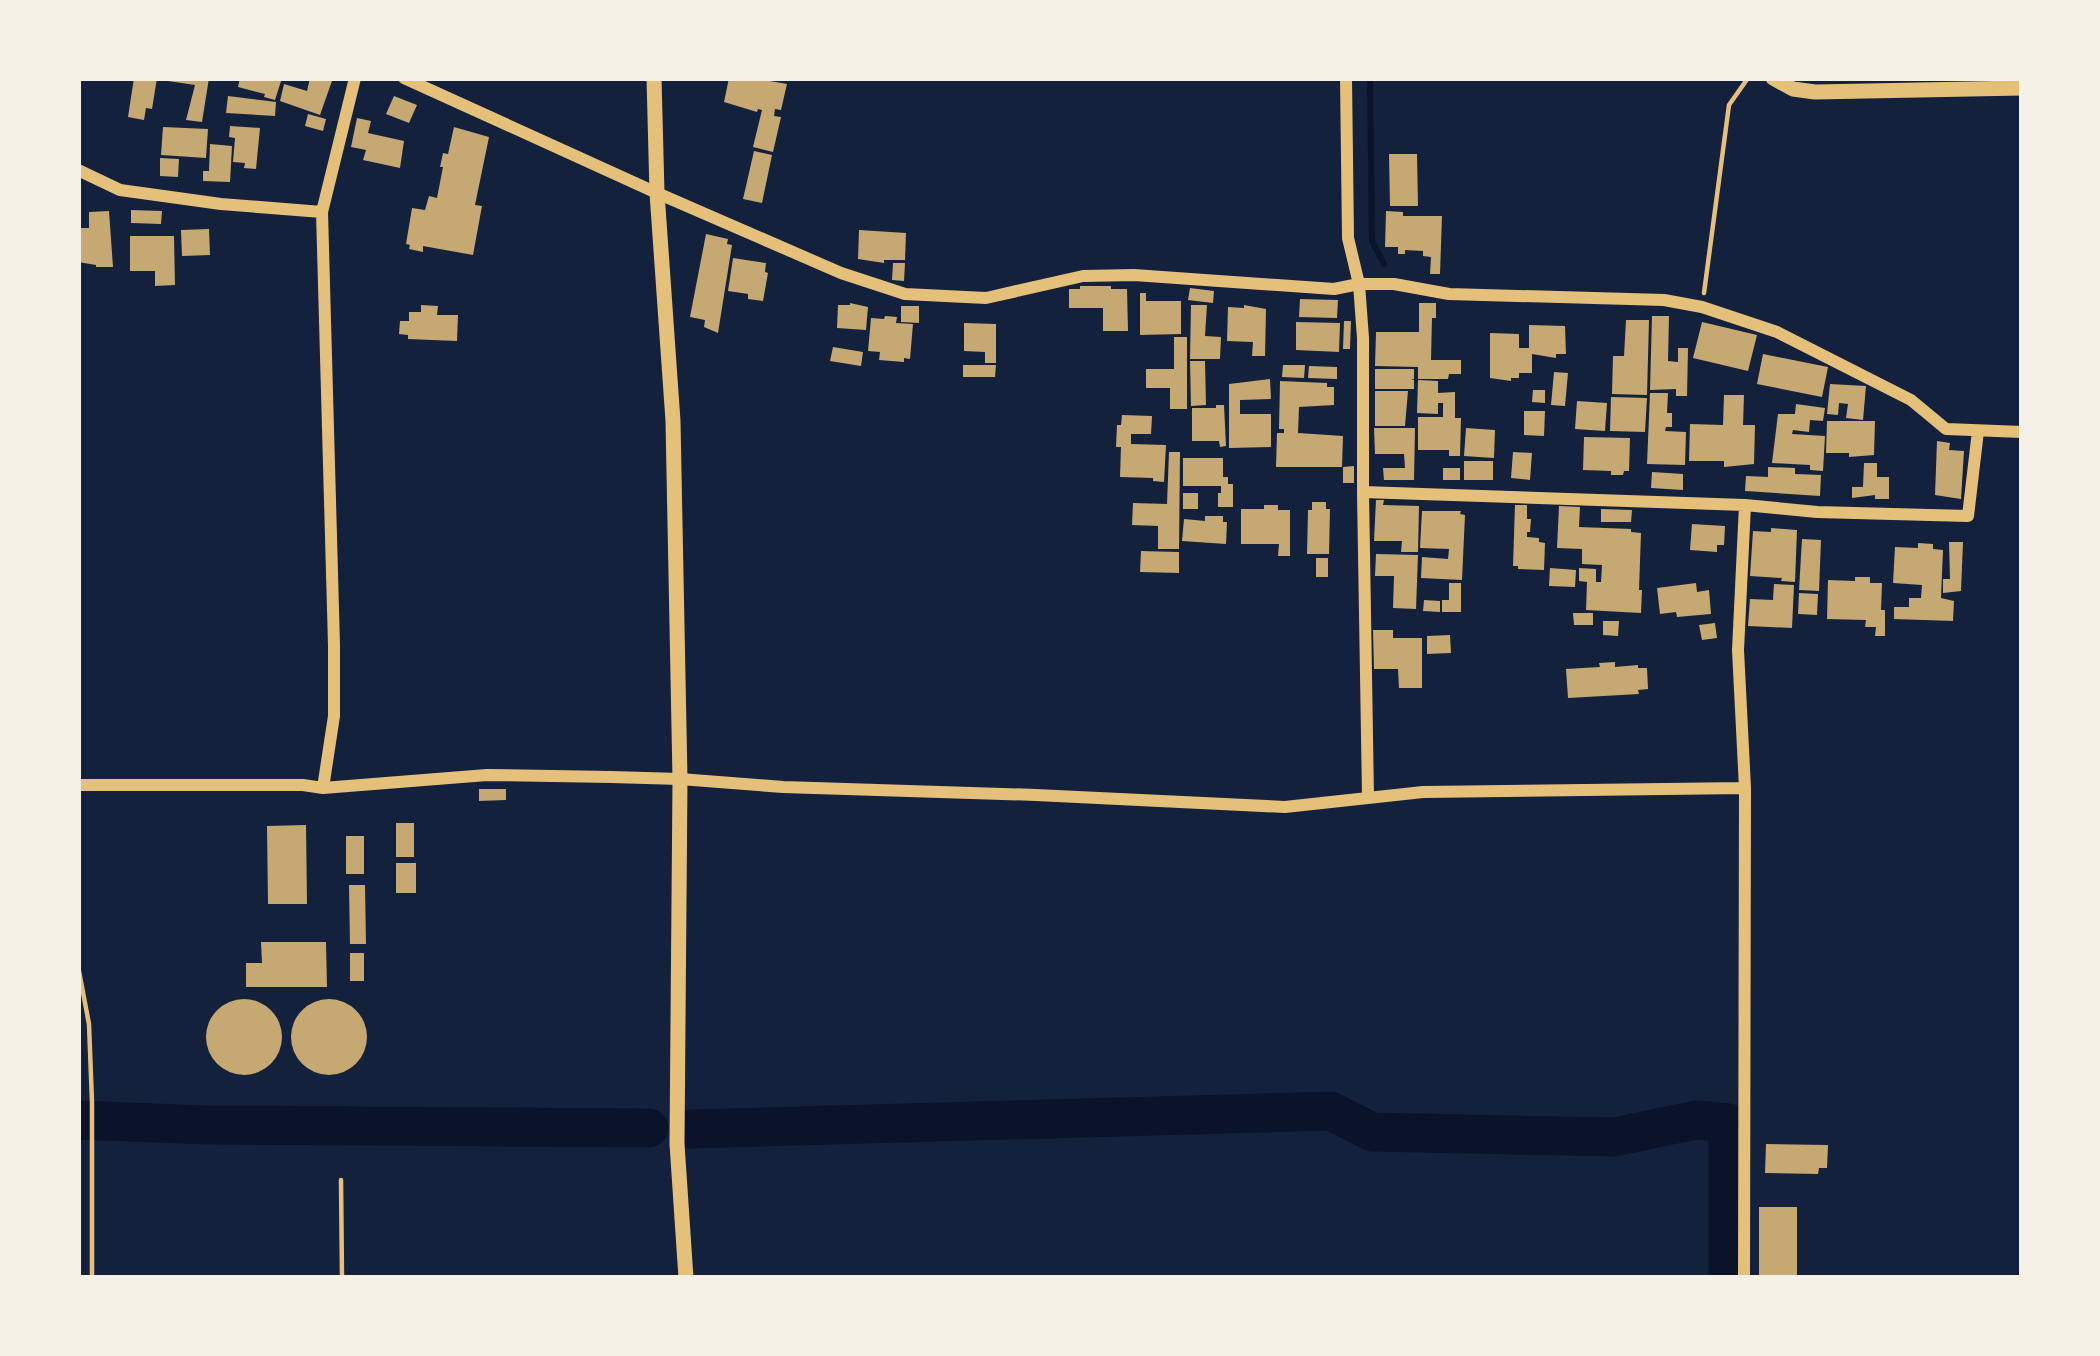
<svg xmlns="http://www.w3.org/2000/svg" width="2100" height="1356" font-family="'Golos Text',sans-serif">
	<rect width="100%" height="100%" fill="#14213d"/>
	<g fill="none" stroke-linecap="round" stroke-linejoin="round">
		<path stroke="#0b132b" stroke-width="6" d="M1370,78L1372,241L1384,264"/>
		<path stroke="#0b132b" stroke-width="39" d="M78,1120L206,1125L649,1128
			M692,1129L1331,1111L1372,1132L1614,1137L1696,1120L1728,1123V1278"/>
	</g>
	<path fill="#c6a872" d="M134,78H157L152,109L146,108L144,120L128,117Z
		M168,78H209L202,122L186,120L195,85L168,81Z
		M240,78H282L275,100L264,97L265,94L238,87Z
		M310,78H333L320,115L280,101L284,84L307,91Z
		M729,78H771L770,81L787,84L781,110L775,109L774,116L781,117L773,152L753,147L762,110L758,109L757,112L724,102Z
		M228,96L276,102L275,116L226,113Z
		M394,96L417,105L409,123L386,114Z
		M308,114L326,119L323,131L305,126Z
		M357,118L371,121L368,133L404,141L400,168L363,160L366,150L351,147Z
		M230,126L260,128L256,169L244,168L245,163L233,162L235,138L229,137Z
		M163,127L208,129L206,158L161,155Z
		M454,127L489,137L475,205L482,206L473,255L423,246V252L409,249L410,245L406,244L412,208L425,210L429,196L437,198L443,167H440L443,153L448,154Z
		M210,144L232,146L230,182L203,181V171H209Z
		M754,151L772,155L762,203L743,199Z
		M1389,154H1417L1418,206H1390Z
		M160,158L179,159L178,177L160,176Z
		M131,210L162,211L161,224L131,223Z
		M109,211L113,267H96V265L78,262V228H89V212Z
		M1386,211L1403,212V216H1442L1440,274H1430L1431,257L1423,256V251L1405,250V254H1398V247H1385Z
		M209,229L210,255L182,256L181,230Z
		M859,230L906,233L905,260H884V263L858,259Z
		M706,234L728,239L727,244L732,245L718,333L704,327L705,320L690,317Z
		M130,236H174L175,285L155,286V271H130Z
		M733,258L766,263L765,272L768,273L763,301L748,299V294L728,291Z
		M893,263H905L904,281L892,280Z
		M1080,286H1111V289H1127L1128,331H1103V308H1069V289H1080Z
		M1190,288L1214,291L1213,303L1188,300Z
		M1140,293H1146V301H1181V334L1140,335Z
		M1300,299L1338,300L1337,318L1299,317Z
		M850,303L868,307L866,330L837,328L838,305H850Z
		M1419,303H1436V318H1432L1431,360H1461V374H1449L1448,379H1418V367L1375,366L1376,332H1419Z
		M421,305L438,306L437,315H458L457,341L408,339V335L399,334L400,321H409V312H421Z
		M1191,305H1207L1205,336L1221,337L1220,359H1190Z
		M1244,305L1266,309L1265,356H1252L1253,342L1227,341L1228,307L1244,308Z
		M901,306H919V323L901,322Z
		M885,316L897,317L896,323L913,324L910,359L904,358V362L879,360L880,352L868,351L871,318L884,319Z
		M1652,316H1669L1668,361L1678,362V348H1688L1687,396H1676V389L1650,390Z
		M1626,320H1649L1647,395L1612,394L1613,356H1624Z
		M1344,321H1351L1350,349H1343Z
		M1296,322L1340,323L1339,352L1296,350Z
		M1702,322L1757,335L1748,371L1693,358Z
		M964,323L996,324V363H985V352L964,351Z
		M1529,325L1565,326L1566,354H1556V358L1532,354V373H1519V378H1511V381L1490,378V333L1519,334V348H1529Z
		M1174,337H1187V409H1170V388H1146V369H1174Z
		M833,347L863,352L861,366L830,361Z
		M1763,354L1828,367L1822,397L1757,384Z
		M1190,361H1205L1206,405L1191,406Z
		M963,365H996L995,377H963Z
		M1283,365H1305L1304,378L1282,377Z
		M1309,366L1337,367V379L1308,378Z
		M1375,369H1414V379H1411L1414,380V389H1375Z
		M1554,372L1568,373L1565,406L1551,405Z
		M1270,379L1271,399L1240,400V414H1271V447L1229,448V384Z
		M1418,380L1438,381V393L1455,392V418H1461L1460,456H1449V450H1418V417H1443V403H1438V414L1417,413Z
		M1280,381L1327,383V387H1334V405L1299,407L1298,433L1343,436L1342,467H1276L1277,433H1284V429H1279Z
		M1830,384L1866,386L1863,420L1846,418L1848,404L1839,403L1838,415L1827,414Z
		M1533,390H1545V403L1532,402Z
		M1375,391H1408L1405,426H1375Z
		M1650,393H1668L1667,413H1672V427H1666L1665,431L1686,432L1685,465L1647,464Z
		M1724,395H1744L1743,425H1755L1754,464L1724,467V461H1689L1690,424L1723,425Z
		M1611,397L1647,398L1645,432L1610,431Z
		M1577,401L1607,403L1605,431L1575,429Z
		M1796,404L1825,408L1823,421L1810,420L1809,432L1793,430L1792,434L1825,436L1823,471L1810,470V465L1772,463L1778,414H1795Z
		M1216,405H1224L1226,446L1220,447L1219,441H1192V408H1216Z
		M1524,411H1545L1544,436L1524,435Z
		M1122,415L1152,416L1151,434H1131V444L1166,445L1164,482L1153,481V478L1120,477L1121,447H1116L1117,425H1121Z
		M1827,421H1875L1874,455L1849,457V453H1826Z
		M1374,428H1415L1414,480H1384L1383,468H1405L1404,454H1375Z
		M1466,428L1495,430L1494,458L1464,456Z
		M1584,437L1630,438L1629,471H1624L1623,475H1611V471L1583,470Z
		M1937,441L1950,443L1949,450L1964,451L1961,499L1935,495Z
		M1169,452H1180L1179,549H1158V526L1132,525L1133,503L1167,504Z
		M1513,452L1532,453L1530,480L1511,478Z
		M1183,458H1223V477H1228V484H1233V507H1218V493H1221V486H1183Z
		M1464,461H1493V480H1464Z
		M1864,463H1877V477H1889V499H1875V495L1852,498V487H1863Z
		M1354,466V483H1343V467Z
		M1768,467L1795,468V474L1821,475L1820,496L1745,491L1746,476L1768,477Z
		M1443,468H1460V480H1443Z
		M1652,472L1683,474V490L1651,488Z
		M1183,493H1198V509H1183Z
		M1376,500H1384L1383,505L1419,506L1418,552H1401L1402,541H1374Z
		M1312,502H1326V509H1330L1329,554H1307L1308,510H1312Z
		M1264,505H1278V510H1290V556H1278L1279,544H1241V509H1264Z
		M1515,505H1527V519H1531L1530,532H1527V537L1539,538V542L1545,543L1544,570L1518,569V566H1513Z
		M1559,506L1580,507L1579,527L1631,529V532L1641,533L1639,590H1642L1641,613L1586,610L1587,582L1579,581V568L1596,569V582H1601L1602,565L1582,564V549L1557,548Z
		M1601,509L1632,510L1631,522H1601Z
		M1422,511H1461L1460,514L1465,515L1462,580L1421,578L1422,557L1448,559L1449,549L1420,548Z
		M1205,516H1223V522H1227L1226,544L1182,541L1184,519L1205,521Z
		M1692,524L1725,526L1724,545H1717V552L1690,550Z
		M1771,528L1797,530L1795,582L1781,581L1782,578L1750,576L1753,531L1771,532Z
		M1802,539L1821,540L1819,591L1799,590Z
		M1949,542H1963L1961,591L1943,593V579H1950Z
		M1918,543L1933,544V549L1943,550L1941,598L1954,601L1953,621L1894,619V607H1909V598H1921L1922,585L1893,583L1895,547L1918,548Z
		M1141,551L1179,552V573L1140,572Z
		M1376,554L1418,555L1416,609L1393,608L1394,576H1375Z
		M1316,558H1328V577H1316Z
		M1550,568L1576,570L1575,587L1549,586Z
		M1855,577H1870V583H1882L1881,610H1885V636H1875L1876,627H1865L1866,620L1827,619L1828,580L1855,581Z
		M1449,583H1461V612H1442V600H1449Z
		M1696,583L1697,592L1709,590L1711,614L1677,617L1676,612L1660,614L1657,588Z
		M1774,584L1794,585L1792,628L1748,626L1750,599L1773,600Z
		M1799,593L1818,594L1817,615L1798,614Z
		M1424,600L1440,601V612L1423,611Z
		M1573,613H1593V625H1574Z
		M1603,621H1619L1618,636L1603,635Z
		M1715,623L1717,638L1702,640L1699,625Z
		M1373,630H1393V638H1422V688H1399L1398,669H1374Z
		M1450,635L1451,653L1427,654V636Z
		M1615,662V667L1638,665V668H1647L1648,689L1638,690L1639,694L1568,698L1566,669L1600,667L1599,663Z
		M479,789H506V800L479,801Z
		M396,823H414V857H396Z
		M306,825L307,904H268L267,826Z
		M346,836H364V874H346Z
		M396,863H416V893H396Z
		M349,885H365L366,944H350Z
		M261,942H326L327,987H246V963H262Z
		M350,953H364V981H350Z
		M291 1037a38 38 0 1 1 76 0a38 38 0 1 1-76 0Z
		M206 1037a38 38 0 1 1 76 0a38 38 0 1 1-76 0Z
		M1766,1144L1828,1145L1827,1168H1819L1818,1174L1765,1173Z
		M1759,1207H1797V1278H1759Z"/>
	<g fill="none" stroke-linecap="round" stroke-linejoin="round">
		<path stroke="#e5c07b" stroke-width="4.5" d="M1704,293L1729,105L1748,78
			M78,966L89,1024L92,1102V1278
			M341,1180L342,1278"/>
		<path stroke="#e5c07b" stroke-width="12" d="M404,78L657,193L841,273L905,294L986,298L1083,276L1134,275L1334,289L1359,284H1394L1449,294L1664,300L1702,307L1777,332L1911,400L1946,429L2022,432
			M1346,78L1348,238L1359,284L1363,338V492L1368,796
			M78,170L120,190L221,204L322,212
			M1363,492L1745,505L1817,512L1968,516L1978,431
			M78,785H303L323,788L487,775L611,777L680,779L783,787L1036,795L1285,807L1423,792L1745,788
			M323,788L334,716V645L322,212L355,78
			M1744,1278L1745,788L1738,650L1745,505"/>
		<path stroke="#e5c07b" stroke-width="15" d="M654,78L657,193L673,421L680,779L677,1144L686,1278
			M1773,78L1793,89L1815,92L2022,88"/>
	</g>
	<rect width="2100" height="1356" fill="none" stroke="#f6f1e7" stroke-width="162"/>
</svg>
